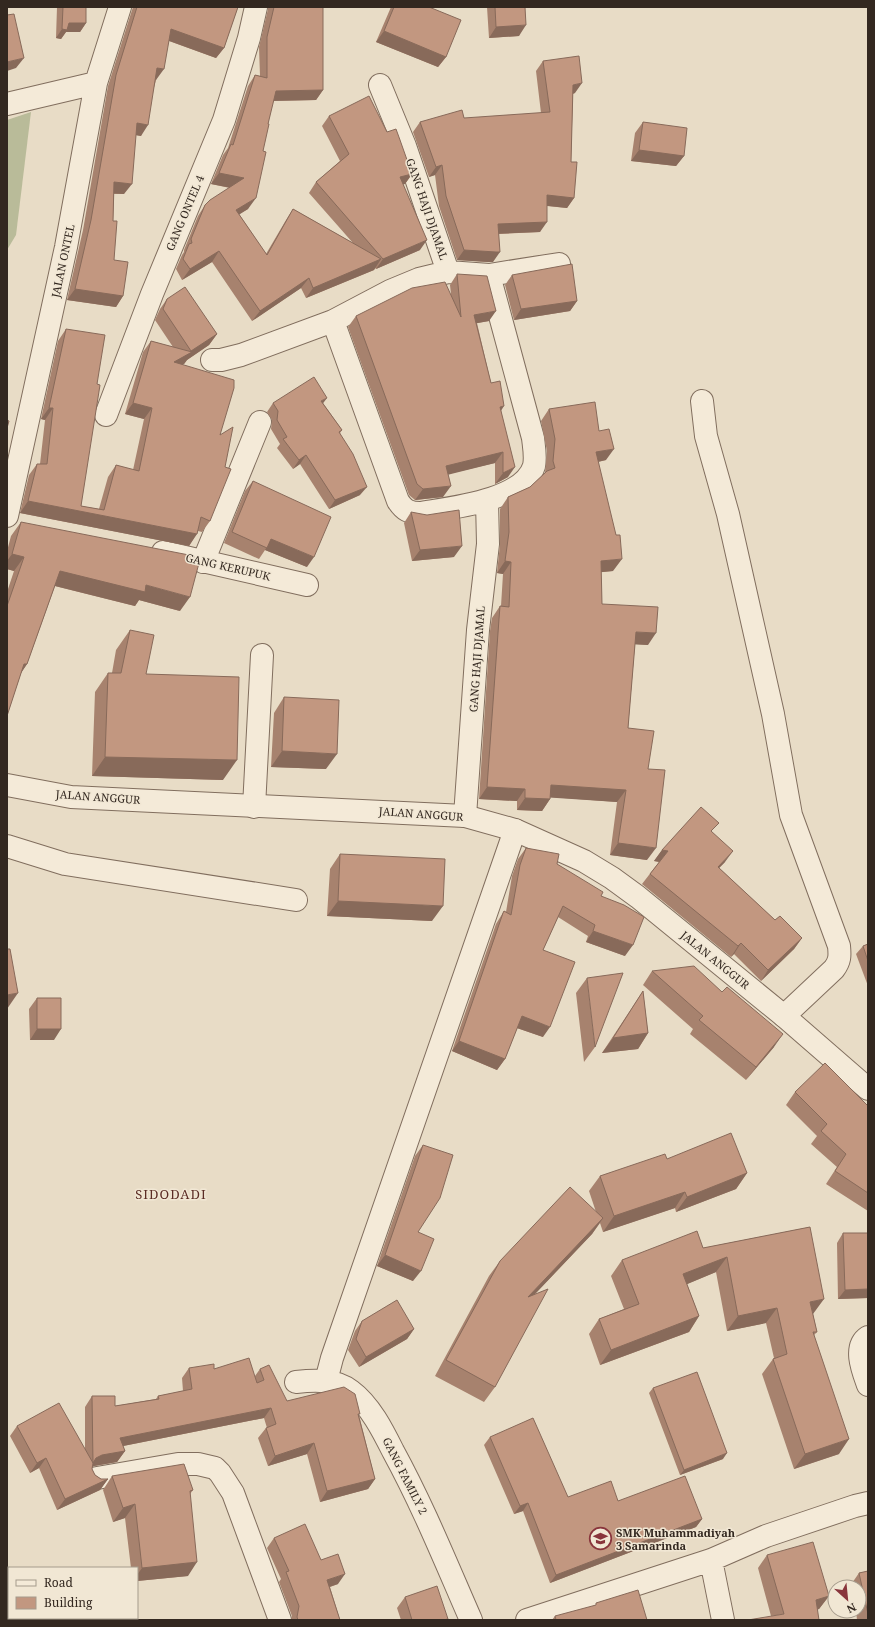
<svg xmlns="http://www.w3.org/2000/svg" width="875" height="1627" font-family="'Noto Serif',serif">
	<rect width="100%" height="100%" fill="#e8dcc6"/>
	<path fill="#b9bb99" d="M31,112L16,235L7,250V120Z"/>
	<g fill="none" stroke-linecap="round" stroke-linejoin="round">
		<defs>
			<path id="minor" d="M380,85L405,146L448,272
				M7,104L96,83
				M333,321L398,501C404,510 409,513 420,513C450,508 523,501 534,466C536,457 534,447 533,438L489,275
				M212,360H221L241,355L333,321L390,291L419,279L448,272L489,275L559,264
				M702,401L706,436L728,514L773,714L791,815L839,946C840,956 840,961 834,969L784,1016
				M106,415L152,294L224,120L249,38L256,7
				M7,516L66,247L96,83L120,7
				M163,552L307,585
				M203,562L260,422
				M254,807L262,655
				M465,816L478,630L488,544L487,501
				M7,846L65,864L296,900
				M868,1337C853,1347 863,1371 868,1385
				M326,1381L332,1358L515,830
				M296,1382C315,1380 335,1379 351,1391C370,1405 383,1431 393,1451C423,1506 446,1563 471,1620
				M97,1478L178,1464H198L215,1468L220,1473L233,1493L280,1620
				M711,1560L723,1620
				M527,1620L711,1560L766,1536L855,1506L868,1503"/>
			<path id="tertiary" d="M7,785L71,797L465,816L515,830L584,861L612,878L638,897L784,1016L868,1089"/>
		</defs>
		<use href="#minor" stroke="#816e5e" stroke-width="24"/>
		<use href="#tertiary" stroke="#816e5e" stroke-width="24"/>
		<use href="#minor" stroke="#f4ead8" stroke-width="22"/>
		<use href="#tertiary" stroke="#f4ead8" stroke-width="22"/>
	</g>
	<path fill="#a7826e" d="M57,7H86V23L80,32H66L61,39L56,38Z
		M133,7H238L224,48L216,58L169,41L156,80L141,136L136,135L124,194H114L113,221L114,260L123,296L116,307L67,300L83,230L108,86Z
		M268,7H323V90L316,100L273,101L248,209L239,214L266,254L286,220L293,209L353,243L309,193L316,182L340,161L322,126L329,116L387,132L412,174L405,184H403L420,250L376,269L375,268L374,270L306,298L301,288L252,321L212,262L182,280L176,269L182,255L184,252V250L198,216L205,205L230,188L211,184L223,155L228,148L248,86L255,75L260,76L259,47L268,9Z
		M391,7H429L446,57L438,67L376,42Z
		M487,7H525L519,36L489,38Z
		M543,61L575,93L573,94L571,162L574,198L567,208L547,206L540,232L499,234L493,262H488L457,260L439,206L435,175L429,177L413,132L420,122L541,113L536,71Z
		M643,122L684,156L676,166L631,161L635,133Z
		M457,274L489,321L477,323L491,383L501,410L508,477L495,484V463L448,474L443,497L415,500L409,495L348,327L356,316L451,294L450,285Z
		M512,275L577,301L570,311L514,320L505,285Z
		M167,299L217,334L209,345L187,360L184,364H182L220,435L210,521L202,532L198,531L189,546L20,513L29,475L37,464H40L45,420L41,419L58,341L66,329L97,384L81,506L99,509L108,477L116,465L133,470L144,419L125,414L143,352L151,341L173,347L155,320L160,309Z
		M273,403H323L342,430L340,433L360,495L329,509L300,464L293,469L277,448L280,444L271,429L272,420L267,412Z
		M549,409L599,431L606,460L598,462L613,571L601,572L602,604L648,645L635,644L628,728L648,769L647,860L610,855L617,802L550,797V799L542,811L517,810V801L479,799L490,631L492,618L500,606H501L503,574L497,573L500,544V509L508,497L530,487L545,473L547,451L541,421Z
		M253,481L307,567L265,550L259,559L224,543L245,491Z
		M411,512L454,557L412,561L404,523Z
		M21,522L180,611L139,600L135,606L55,586L27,664L21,673L7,716V592L14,571L7,569V551L11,536Z
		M130,630L146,674L223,780L92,776L95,692L108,673H112L116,650Z
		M284,697L326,769L271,767L274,713Z
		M712,832L725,862L719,868L775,920L802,938L794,949L761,981L734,954L731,957L642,884L659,862L654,861L662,850Z
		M526,848L557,864L601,896L625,956L586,942L588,936L558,917L543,950V1037L517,1028L505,1059L497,1070L452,1051L496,924L504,911L506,912L512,876L518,859Z
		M340,854L432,921L327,916L330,869Z
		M868,944V986L856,954L863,946Z
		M652,971L774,1047L746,1080L690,1034L693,1029L643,985Z
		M587,978L595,1047L584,1062L576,993Z
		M643,991L648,1033L638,1049L602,1053Z
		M37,998L54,1040H30L29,1009Z
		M795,1092L868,1106V1211L826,1184L837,1167L811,1144L817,1136L786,1105Z
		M423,1145L418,1232L413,1281L377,1266L415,1156Z
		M667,1159L747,1173L736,1189L676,1212L675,1208L603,1232L600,1223L592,1234L534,1295L495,1387L484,1402L435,1376L489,1276L500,1261L596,1212L589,1191L600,1176Z
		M810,1227L813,1314L817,1332L814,1335L839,1454L794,1469L762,1374L773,1359L774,1358L766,1323L727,1331L716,1272L687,1284L699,1316L689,1332L600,1365L589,1334L599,1319L624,1309L611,1276L622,1260L703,1248Z
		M843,1233L868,1298L838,1299L837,1243Z
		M362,1321L414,1329L407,1339L359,1367L348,1350L355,1331Z
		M189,1368L214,1369L255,1376L260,1369L287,1401L359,1415L375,1479L368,1489L320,1502L307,1454L268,1466L258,1438L266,1428H267L264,1418L123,1446L125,1451L117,1462L94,1466L92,1467V1469L95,1475L101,1479H108L100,1490L57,1510L39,1468L30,1473L10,1436L17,1426L85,1450V1407L92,1396L115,1406L156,1399L158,1396L183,1391L182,1378Z
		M653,1388L723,1459L680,1475L649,1393Z
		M490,1437L568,1497L618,1501L702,1519L696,1527L550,1583L523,1511L514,1514L484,1445Z
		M112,1476L193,1490L190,1494L188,1576L137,1581V1568H131L125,1518L113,1522L103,1490Z
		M274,1538L321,1560L338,1584L330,1587L340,1620H291L292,1616L279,1582L281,1579L267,1548Z
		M767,1555L829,1596L819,1609L771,1616L758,1568Z
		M868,1571V1620H857L856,1611H859V1587H850V1586L859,1573Z
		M405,1597L447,1620H401L397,1608Z
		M555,1616L556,1620H552Z"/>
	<path fill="#886a5a" d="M69,23H86L80,32H66L61,39L56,38L62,29Z
		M526,25L519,36L489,38L496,27Z
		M171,29L224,48L216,58L164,39Z
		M384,31L446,57L438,67L376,42Z
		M24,58L16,68L7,71V62Z
		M157,68L164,69L156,80L150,79Z
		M582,83L575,93L566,95L573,85Z
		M323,90L316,100L268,101L276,91Z
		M137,123L148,125L141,136L129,134Z
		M639,150L684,156L676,166L631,161Z
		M442,165L435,175L429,177L436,167Z
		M219,173L244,178L237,189L211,184Z
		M412,174L405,184L393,187L400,177Z
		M114,182L132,184L124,194L107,193Z
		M547,195L574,198L567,208L540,205Z
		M256,198L248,209L229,221L236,210Z
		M547,222L540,232L491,234L498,224Z
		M427,240L420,250L376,269L383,259Z
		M464,250L500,252L493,262H488L457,260Z
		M219,251L212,262L182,280L190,269Z
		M381,259L374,270L306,298L313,288Z
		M309,278L301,288L252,321L260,311Z
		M75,289L123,296L116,307L67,300Z
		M577,301L570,311L514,320L521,309Z
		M496,311L489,321L467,325L474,315Z
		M217,334L209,345L187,360L184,364L166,373L174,362Z
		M327,398L321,406V401Z
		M133,403L152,408L144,419L125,414Z
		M504,406L497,417L500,407Z
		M49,408H53L45,420L41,419Z
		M614,449L606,460L588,464L596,452Z
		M503,452L495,463L439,477L446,466Z
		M306,455L300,464L293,469L299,460Z
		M515,467L508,477L495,484L503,473Z
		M451,486L443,497L415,500L423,489Z
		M367,487L360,495L329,509L335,500Z
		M28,501L197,534L189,546L20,513Z
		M271,539L314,557L307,567L265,550Z
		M462,546L454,557L412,561L420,550Z
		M12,554L24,557L14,571L7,569V561Z
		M622,559L613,571L593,573L601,561Z
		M505,561L511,562L503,574L497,573Z
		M60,571L146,585L190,597L180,611L139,600L135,606L51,585Z
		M636,632L656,633L648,645L628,644Z
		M24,664H27L17,679Z
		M282,751L337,754L326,769L271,767Z
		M105,757L237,760L223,780L92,776Z
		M551,785L626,790L617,802L542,797Z
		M487,787L525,789L517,801L479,799Z
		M525,798L550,799L542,811L517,810Z
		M618,843L656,848L647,860L610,855Z
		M662,850L668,851L660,862L654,861Z
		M733,851L725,862L710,877L718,867Z
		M338,901L443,906L432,921L327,916Z
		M593,931L633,945L625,956L586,942Z
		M802,938L794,949L761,981L768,970Z
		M741,943L734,954L731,957L738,946Z
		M18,993L7,1009V995Z
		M522,1016L550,1027L543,1037L514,1027Z
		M37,1029H61L54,1040H30Z
		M648,1033L638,1049L602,1053L613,1038Z
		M783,1034L774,1047L746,1080L756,1067Z
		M459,1041L505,1059L497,1070L452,1051Z
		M747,1173L736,1189L676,1212L687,1197Z
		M685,1192L675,1208L603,1232L614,1216Z
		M603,1218L592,1234L517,1313L528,1297Z
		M385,1255L421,1271L413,1281L377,1266Z
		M727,1257L716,1272L673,1290L683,1274Z
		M868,1289V1298L838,1299L845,1290Z
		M824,1299L813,1314L810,1302Z
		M777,1308L766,1323L727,1331L738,1316Z
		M699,1316L689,1332L600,1365L611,1350Z
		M414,1329L407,1339L359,1367L366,1357Z
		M271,1408L264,1418L113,1448L120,1438Z
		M849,1439L839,1454L794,1469L805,1454Z
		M314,1443L307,1454L268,1466L275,1456Z
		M125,1451L117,1462L94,1466L89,1469L96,1458L102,1455Z
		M727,1453L723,1459L680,1475L684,1470Z
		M46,1458L39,1468L30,1473L37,1463Z
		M108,1479L100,1490L57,1510L65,1499Z
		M375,1479L368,1489L320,1502L327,1491Z
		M528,1503L523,1511L514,1514L520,1506Z
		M135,1504L125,1518L113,1522L123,1508Z
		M702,1519L696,1527L550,1583L556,1575Z
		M197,1562L188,1576L137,1581V1575L142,1568Z
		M345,1574L338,1584L320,1590L327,1580Z
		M829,1596L819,1609L807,1613L816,1600Z"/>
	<path fill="#c29780" stroke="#886a5a" d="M63,7H86V23H69L67,30L62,29Z
		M137,7H238L224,48L171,29L164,69L157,68L148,125L137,123L132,184L114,182L113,221H117L114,260L128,262L123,296L75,289L91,220L116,75Z
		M274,7H323V90L276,91L268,124H269L263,151L266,152L256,198L236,210L267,255L293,209L381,259L313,288L309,278L260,311L219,251L190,269L183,259L189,244L192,243L191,239L205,205L210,200L244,178L219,173L231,144L233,145L255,75L267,78V37Z
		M394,7H429L461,20L446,57L384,31Z
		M495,7H525L526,25L496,27Z
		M14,14L24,58L7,62V15Z
		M579,56L582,83L573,85L571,162H577L574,198L547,195V222L498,224L500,252H496L464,250L446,196L442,165L436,167L420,122L462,110L464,118L550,112L543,61Z
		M369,96L387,132L396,129L400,140L412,174L400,177L427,240L383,259L316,182L349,154L329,116Z
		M643,122L687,128L684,156L639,150Z
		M572,264L577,301L521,309L512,275Z
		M457,274L487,276L496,311L474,315L491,383L500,381L504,406L500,407L515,467L503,473V452L446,466L451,486L423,489L417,484L356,316L412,288L445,282L461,317Z
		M185,287L217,334L191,351L163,309L167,299Z
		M66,329L105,335L97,384L100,385L81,506L104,510L116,465L139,471L152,408L133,403L151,341L192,352L174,362L234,380V388L220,435L233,427L225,467L231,469L210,521L201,517L197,534L28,501L37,464H47L53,408H49Z
		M314,377L327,398L321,401L342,430L339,432L353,454L367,487L335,500L306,455L299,460L283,439L287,437L277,420L278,411L273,403Z
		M595,402L599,431L609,429L614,449L596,452L616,535H620L622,559L601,561L602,604L658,607L656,633L636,632L628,728L654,731L648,769L665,770L656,848L618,843L626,790L551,785L550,799L525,798V789L487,787L499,619L500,606L509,607L511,562L505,561L509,532L508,497L530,487L547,471L555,468L553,461L555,439L549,409Z
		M7,420L9,421L7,428Z
		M253,481L331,517L314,557L271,539L267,548L232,532Z
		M459,510L462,546L420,550L411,512L427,515Z
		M21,522L194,556L193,561L199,563L190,597L146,585L145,592L60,571L27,664H24L7,716V606L24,557L12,554Z
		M130,630L154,635L146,674L239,677L237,760L105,757L108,673H121Z
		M284,697L339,700L337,754L282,751Z
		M701,807L719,823L711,831L733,851L718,867L775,920L780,916L802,938L768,970L741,943L738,946L650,874L668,851L662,850Z
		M526,848L559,854L557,864L603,892L601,896L624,905L644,917L633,945L593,931L595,925L563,906L543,950L575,962L550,1027L522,1016L505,1059L459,1041L503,913L504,911L511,915L520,865Z
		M340,854L445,859L443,906L338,901Z
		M868,944V961L863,946Z
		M7,949H10L18,993L7,995Z
		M694,966L722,992L727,987L783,1034L756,1067L699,1020L703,1016L652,971Z
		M623,973L595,1047L587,978Z
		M643,991L648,1033L613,1038Z
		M37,998H61V1029H37Z
		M825,1063L868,1106V1111L867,1112H868V1193L835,1171L846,1154L821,1131L827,1124L795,1092Z
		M731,1133L747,1173L687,1197L685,1192L614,1216L600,1176L665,1154L667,1159Z
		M423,1145L453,1155L440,1198L418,1232L434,1239L421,1271L385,1255Z
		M570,1187L603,1218L528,1297L548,1289L495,1387L446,1360L500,1261Z
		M810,1227L824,1299L810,1302L817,1332H813L849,1439L805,1454L773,1359L787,1354L777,1308L738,1316L727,1257L683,1274L699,1316L611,1350L599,1319L639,1304L622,1260L697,1231L703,1248Z
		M843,1233H868V1289L845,1290Z
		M397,1300L414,1329L366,1357L356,1339L362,1321Z
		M249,1358L257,1383L264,1380L260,1369L269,1365L287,1401L344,1387L355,1394L360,1414H358L375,1479L327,1491L314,1443L275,1456L266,1428L276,1424L271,1408L120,1438L125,1451L102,1455L96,1458L93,1463L92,1396H115V1406L159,1399L158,1396L192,1389L189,1368L214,1364V1369Z
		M697,1372L727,1453L684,1470L653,1388Z
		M59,1403L93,1463L92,1469L95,1475L101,1479H108L65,1499L46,1458L37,1463L17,1426Z
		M533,1418L568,1497L611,1481L618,1501L685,1476L702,1519L556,1575L528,1503L520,1506L490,1437Z
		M184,1464L193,1490L190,1491L197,1562L142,1568L135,1504L123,1508L112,1476Z
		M305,1524L321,1560L338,1554L345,1574L327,1580L340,1620H298L297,1617L299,1606L286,1572L289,1571L274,1538Z
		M813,1542L829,1596L816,1600L819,1620H748L784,1614L767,1555Z
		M868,1571V1614L859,1573Z
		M437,1586L448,1619L443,1620H412L405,1597Z
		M638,1590L647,1620H556L555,1616L596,1605V1603Z"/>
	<defs>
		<symbol id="school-ring" viewBox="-11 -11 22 22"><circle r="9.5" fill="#f1e7d4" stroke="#89353c" stroke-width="1.5"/><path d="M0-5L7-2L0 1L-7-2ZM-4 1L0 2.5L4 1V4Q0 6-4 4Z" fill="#89353c"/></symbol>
	</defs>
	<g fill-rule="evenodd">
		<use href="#school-ring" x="588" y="1526" width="25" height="25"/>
	</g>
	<g text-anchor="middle" stroke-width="3" stroke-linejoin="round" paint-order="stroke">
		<g font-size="11" fill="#332820" stroke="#f1e7d4">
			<text transform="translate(427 209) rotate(71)" y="4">GANG HAJI DJAMAL</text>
			<text transform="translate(185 213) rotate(-67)" y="4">GANG ONTEL 4</text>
			<text transform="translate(63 261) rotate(-78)" y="4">JALAN ONTEL</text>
			<text transform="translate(228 567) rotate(13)" y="4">GANG KERUPUK</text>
			<text transform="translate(477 659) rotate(-86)" y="4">GANG HAJI DJAMAL</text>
			<text transform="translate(98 797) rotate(4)" y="4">JALAN ANGGUR</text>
			<text transform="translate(421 814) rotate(4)" y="4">JALAN ANGGUR</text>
			<text transform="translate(715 960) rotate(39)" y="4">JALAN ANGGUR</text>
			<text transform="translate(405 1476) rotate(63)" y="4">GANG FAMILY 2</text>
		</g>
		<g font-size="11" font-weight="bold" fill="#332820" stroke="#f1e7d4" text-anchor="start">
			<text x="616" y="1537">SMK Muhammadiyah<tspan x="616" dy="13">3 Samarinda</tspan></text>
		</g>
		<g font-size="13" letter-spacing="1" fill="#5b2c24" stroke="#f1e7d4">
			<text x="171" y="1199">SIDODADI</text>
		</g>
	</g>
	<rect width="875" height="1627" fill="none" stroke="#332820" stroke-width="16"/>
	<rect x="8" y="1567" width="130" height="52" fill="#f1e7d4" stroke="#a59b8c"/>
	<rect x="16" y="1580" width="20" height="6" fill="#f4ead8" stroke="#a59b8c"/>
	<text x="44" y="1587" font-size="12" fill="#332820">Road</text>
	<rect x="16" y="1597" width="20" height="12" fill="#c29780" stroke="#a59b8c"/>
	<text x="44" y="1607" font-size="12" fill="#332820">Building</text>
	<g transform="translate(847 1599) rotate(153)"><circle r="19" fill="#f1e7d4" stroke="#a59b8c"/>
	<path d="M0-3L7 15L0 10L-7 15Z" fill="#89353c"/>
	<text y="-6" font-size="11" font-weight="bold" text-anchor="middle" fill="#332820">N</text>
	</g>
</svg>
